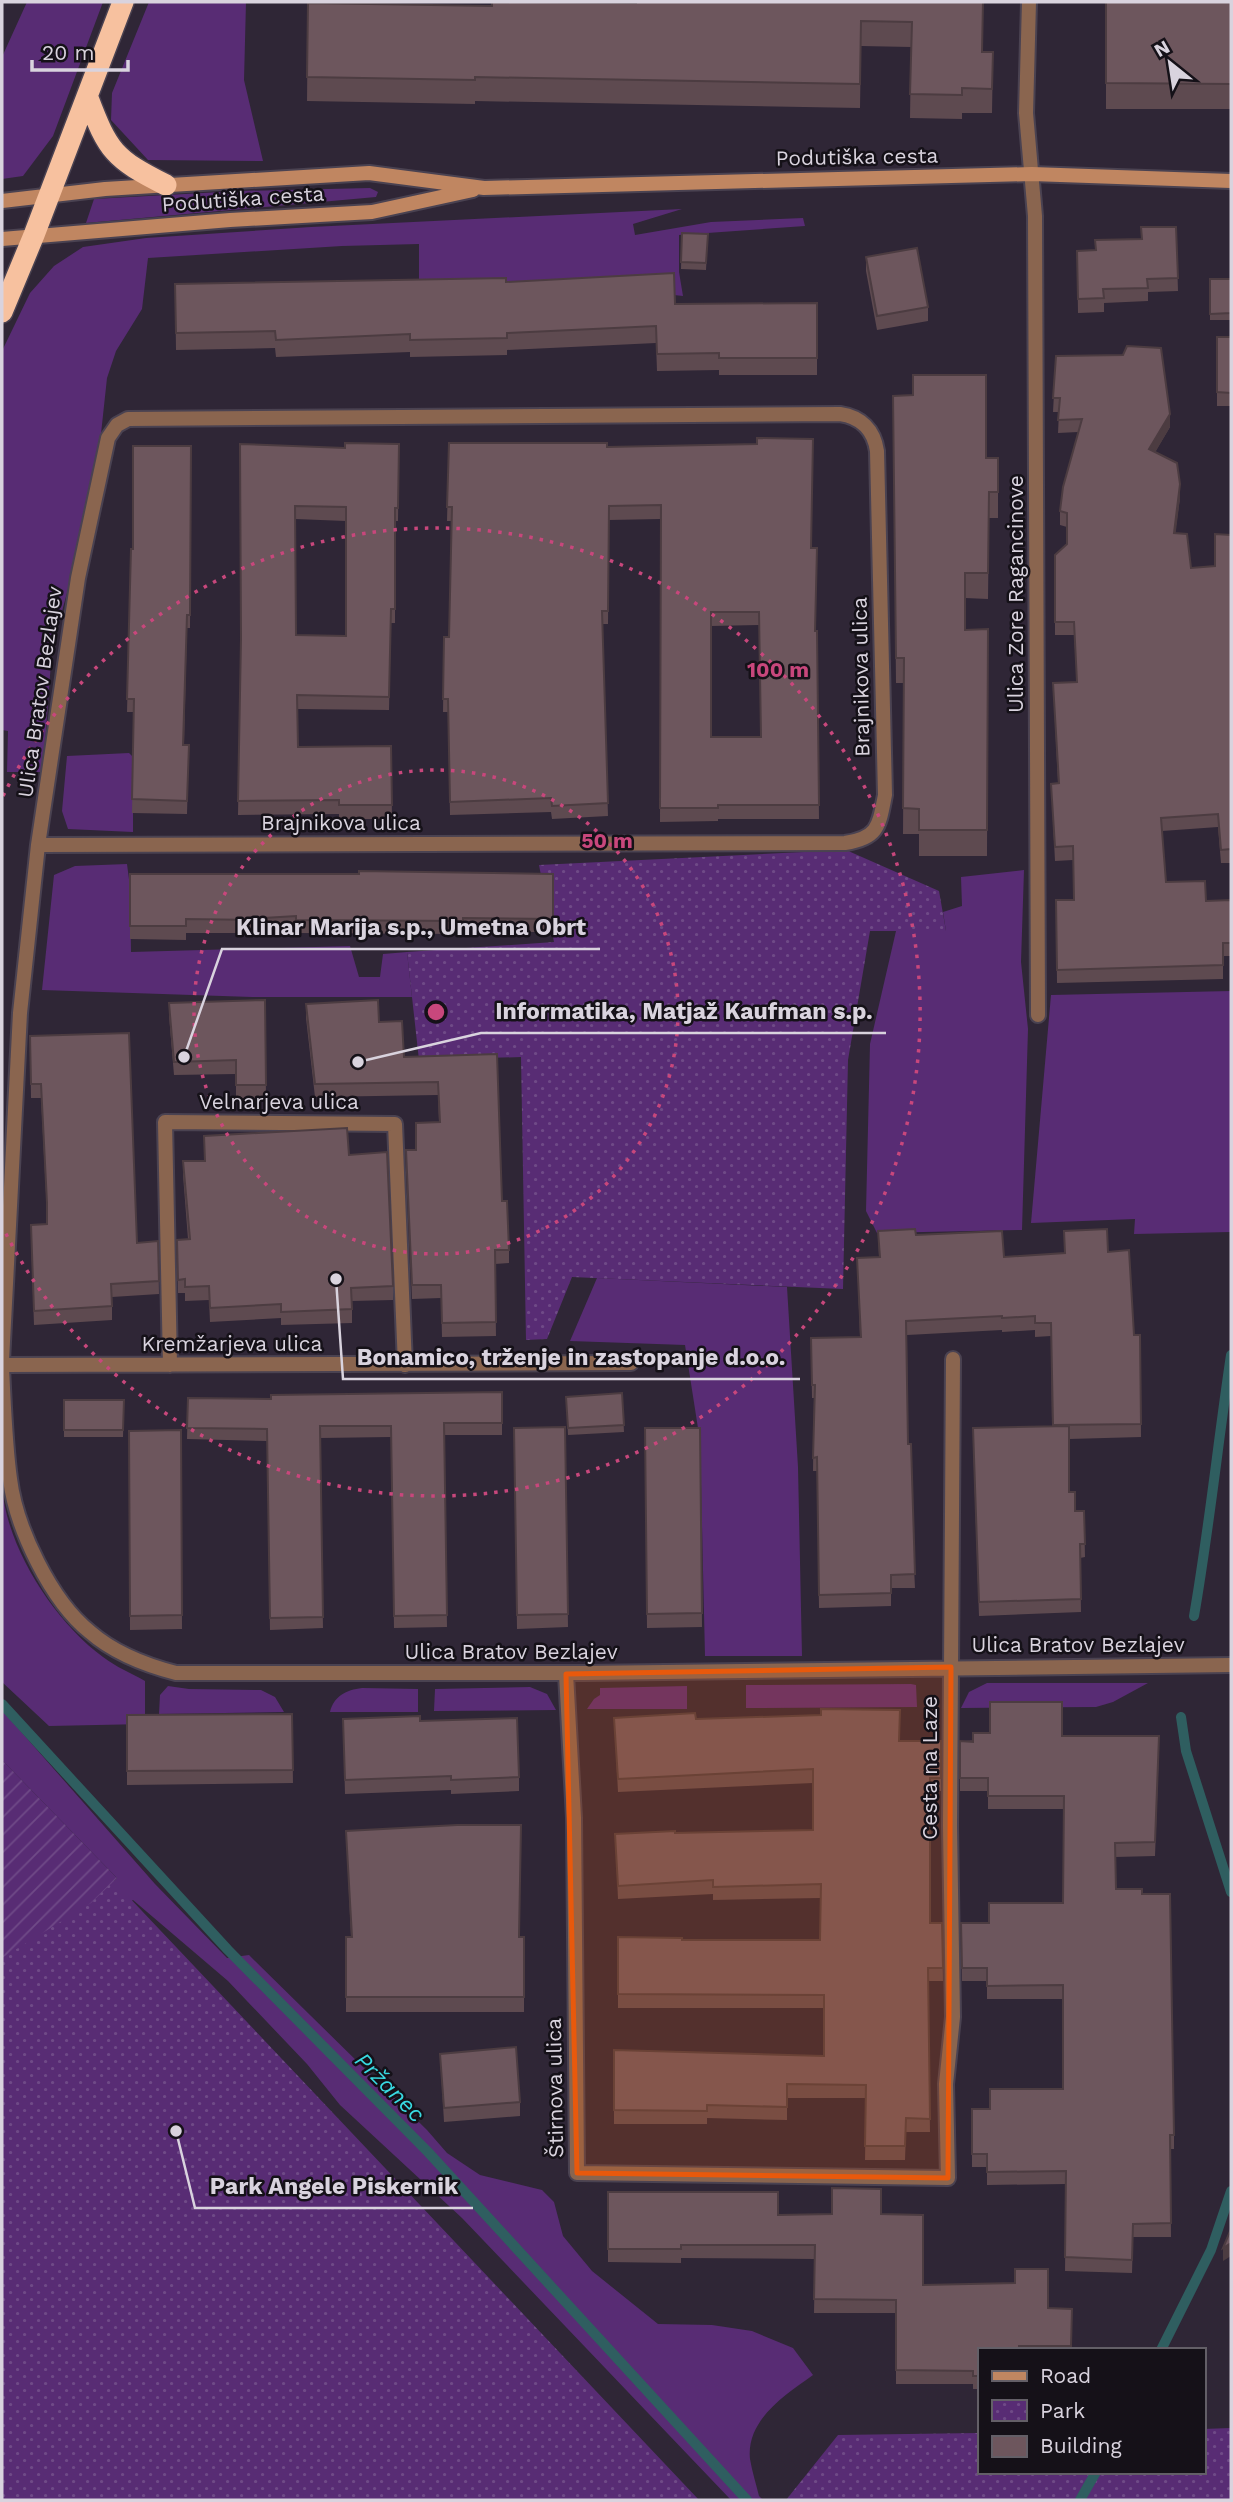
<svg xmlns="http://www.w3.org/2000/svg" width="1233" height="2502" font-family="'Work Sans',sans-serif">
	<defs>
		<pattern id="park-dots" width="8" height="8" patternUnits="userSpaceOnUse" patternTransform="scale(1.75)"><rect width="8" height="8" fill="#582c74"/><path d="M2 2h.1M6 6h.1" fill="none" stroke="#6f4a87" stroke-width="1.8" stroke-linecap="round"/></pattern>
		<pattern id="garden-furrows" width="10" height="10" patternUnits="userSpaceOnUse" patternTransform="scale(1.75)"><rect width="10" height="10" fill="#582c74"/><path d="M-1 1l2-2M0 10L10 0M9 11l2-2" fill="none" stroke="#6f4a87"/></pattern>
	</defs>
	<rect width="100%" height="100%" fill="#2f2636"/>
	<path fill="#582c74" d="M27,2H103L53,136L23,176L2,179V57Z
		M149,2H246L244,80L263,161L148,160L111,120L112,93Z
		M370,188L378,192L376,197L86,223L94,199L239,191Z
		M682,209L633,224L635,235L711,222L803,218L805,226L679,235V272L683,296L647,292L419,289V244L342,246L148,258L142,309L116,351L107,378L100,443L83,534L52,648L43,772H7L8,731L2,730V351L30,293L54,266L83,247L146,238L311,227Z
		M129,753L133,757V832L68,829L62,811L67,756Z
		M127,864L130,887L131,952L350,946L359,977H380L383,954L407,952L412,997H252L42,990L54,875L75,866Z
		M1024,870L1021,962L1028,1029L1022,1230L877,1233L866,1211L870,1044L896,931H946L943,912L962,906L961,877Z
		M1231,991V1232L1134,1234L1135,1219L1031,1223L1051,995Z
		M597,1278L787,1287L798,1467L802,1656H705L700,1441L685,1345L570,1341Z
		M2,1486C6,1547 54,1621 103,1657C116,1667 131,1673 145,1681V1724L49,1726L2,1682Z
		M987,1683H1148L1113,1702L1096,1707L961,1708L969,1692Z
		M911,1684L916,1685L917,1707L746,1708V1685Z
		M168,1686L189,1689L261,1690L275,1697L284,1712L159,1714L160,1695Z
		M687,1686V1709H587L594,1699L600,1695V1688Z
		M530,1687L547,1694L556,1710L434,1711L435,1689Z
		M362,1688L418,1689V1712H330C334,1696 346,1690 362,1688Z
		M2,1710L155,1884L227,1958L249,1955L427,2130L447,2153L480,2175L542,2190L554,2202L563,2236L592,2271L658,2324L712,2325L752,2331L793,2348L813,2375C785,2395 746,2420 750,2459C752,2471 756,2484 759,2496L763,2500H731L462,2218L340,2105L307,2064L228,1981L133,1900L26,1964L117,1878L2,1760Z"/>
	<path fill="url(#park-dots)" d="M846,850L939,891L946,931H870L848,1060L843,1289L572,1277L547,1339L526,1340L521,1057L419,1060L407,952L554,942L539,865Z
		M2,1763L699,2500H2Z
		M1231,2428V2500H786L838,2435L979,2433V2472H1203V2429Z"/>
	<path fill="url(#garden-furrows)" d="M2,1760L117,1878L91,1903L2,1958Z"/>
	<g fill="none" stroke-linecap="round" stroke-linejoin="round">
		<path stroke="#2f5e60" stroke-width="10" d="M1194,1616C1209,1530 1218,1442 1231,1355
			M2,1704L228,1950L428,2152L747,2500
			M1181,1717L1186,1751L1231,1892
			M1161,2350L1211,2250L1231,2191
			M1080,2500L1096,2472"/>
		<defs>
			<path id="street" d="M1029,2L1026,113L1035,216L1038,1015
				M2,1361L20,1013L38,845L78,578L108,438L117,425L128,419L840,414C861,417 874,430 877,451L885,795C879,825 879,838 845,843L38,845
				M2,1365L631,1363
				M170,1365L165,1122L395,1124L405,1365
				M2,1368C4,1405 5,1443 10,1479C16,1528 51,1601 90,1632C114,1653 145,1665 176,1673H585L1231,1665
				M566,1674L574,1818L577,2173L948,2178L946,2084L953,2017L950,1826L953,1359"/>
			<path id="secondary" d="M2,201L105,189L369,173L484,188L1032,174L1231,181
				M2,239L230,220L372,212L473,190"/>
			<path id="highway" d="M88,98C108,151 114,159 166,185
				M2,312L34,235L123,2"/>
		</defs>
		<use href="#street" stroke="#4a4251" stroke-width="18"/>
		<use href="#secondary" stroke="#4a4251" stroke-width="18"/>
		<use href="#highway" stroke="#4a4251" stroke-width="24"/>
		<use href="#street" stroke="#8a654f" stroke-width="14"/>
		<use href="#secondary" stroke="#c08661" stroke-width="14"/>
		<use href="#highway" stroke="#f7c19f" stroke-width="21"/>
	</g>
	<path fill="#5e4a50" fill-rule="evenodd" d="M983,2L982,52H993L992,113H962V119L910,118L911,47L861,46L860,108L475,101V104L307,101L308,3L492,6L636,3Z
		M1106,2H1231V109H1106Z
		M1141,227H1176L1178,291L1148,292V301L1104,303V312L1078,313L1077,251L1095,250L1141,239Z
		M682,233L708,234L706,270L681,269Z
		M866,257L928,307V321L877,330L866,271Z
		M1210,279H1231V320H1210Z
		M506,282L675,304L817,303V375H719V370L657,371L656,343L507,350V355L410,357V352L276,357L275,348L176,350L175,284Z
		M1217,337H1231V406H1217Z
		M1056,356L1170,427L1155,452L1180,498L1175,533L1191,568L1215,566L1231,535V863H1221L1218,827L1162,831L1166,882L1206,901L1231,900V956H1223V979L1057,983L1056,900H1074L1073,860L1055,861L1051,784L1058,783L1053,683L1077,682L1074,635H1055V555L1067,544V527L1060,525V511L1078,432L1058,433L1059,412H1053Z
		M893,396L986,458H998V518H989L988,599L965,598V630L988,629L987,856H919V834H903L904,683H896Z
		M449,443L607,447L811,548L815,631H817L819,819H718V821L660,822L661,519L609,520L608,624H602L608,816L552,819L551,812L450,815L448,712H443L444,637H449L452,521H447ZM759,625L761,737H711V626Z
		M240,444L345,448L399,444L398,521H395V623H391L389,710L297,709L298,747L391,746L392,819H339V814L238,815L241,644ZM295,519L346,521V636L296,635Z
		M191,446L190,628H187L184,745H189L187,814L132,813L134,712H127L131,549H133Z
		M130,874H553V932H463V934L296,933V929L264,931V933H186V940L130,939Z
		M265,1000L266,1098L236,1099V1074L174,1075L169,1016V1003Z
		M306,1004L379,1022L404,1057L497,1054L502,1201L509,1250V1263L495,1264L496,1336L442,1337L441,1298L412,1299L406,1150H416L439,1122L438,1095L315,1097L306,1018Z
		M30,1036L137,1243L158,1241L159,1294L112,1297V1320L34,1325L31,1239L47,1224V1213L41,1098H31Z
		M204,1136L349,1155L393,1286V1300L352,1301V1323L281,1325V1318L210,1322L209,1300L185,1301V1293H178L177,1240L188,1239L183,1175V1161H204Z
		M878,1231L916,1235L1004,1257L1064,1253V1231L1108,1252L1134,1335H1140L1141,1437L1069,1439V1492L1075,1511H1084L1085,1557L1080,1558L1081,1612L979,1616L973,1442L1052,1427L1051,1336L1035,1337V1330L1002,1332V1330L907,1335L908,1444L915,1588H891V1606L819,1608L817,1471H813L814,1398H812L811,1338L860,1337L857,1258L879,1257Z
		M502,1392V1435H444L447,1627L394,1628L391,1437L320,1438L323,1628L270,1630L267,1441L187,1439L188,1398L271,1399Z
		M622,1393L624,1432L568,1435L566,1397Z
		M64,1400H124L123,1437H64Z
		M565,1427L568,1627L517,1629L514,1428Z
		M645,1428H700L702,1627L647,1628Z
		M181,1430L182,1629L130,1630L129,1431Z
		M292,1714L293,1783L127,1785V1715Z
		M614,1718L696,1719L899,1741H941V1791H930V1923H942L943,1981H928L930,2132H906L905,2160H865L866,2098H787V2120L707,2118V2124H614V2050L824,2056V2008H618V1937L682,1940H820V1898L713,1900V1894L618,1899L615,1834L813,1830V1783L618,1792Z
		M343,1719L420,1721L519,1777V1791L451,1794V1790L345,1794Z
		M1062,1736L1159,1749L1155,1856L1115,1857L1116,1889L1142,1894L1174,2135V2149H1170L1171,2237H1133L1132,2273L1065,2271L1066,2184L987,2185V2167H972V2109H990L1063,2089V1999H987V1981H962L961,1923H989L1063,1903L1064,1809H988V1791H960V1741Z
		M346,1831L520,1937H524V2012H346V1937H351Z
		M440,2054L520,2102V2116L444,2122Z
		M608,2192L778,2215L881,2214L923,2285L1048,2308L1072,2309V2350H979V2389H973V2384H896V2313H814L815,2259L681,2258V2263L608,2262Z"/>
	<path fill="#4c3c41" d="M1170,414V427L1149,463V449Z
		M1180,484V498L1174,547V533Z
		M1231,2243V2256L1223,2261V2248Z"/>
	<path fill="#6d565d" stroke="#4c3c41" stroke-width="2" fill-rule="evenodd" d="M492,2L636,3V2H983L982,52H993L992,89L962,88V95L910,94L912,22L861,21L860,84L475,77V80L307,77L308,3L492,6Z
		M1106,2H1231V84L1106,83Z
		M1141,227H1176L1178,278L1147,279L1148,288L1103,289L1104,298L1078,299L1077,251L1096,250L1095,240L1142,239Z
		M682,233L708,234L706,263L681,262Z
		M917,248L928,307L877,316L866,257Z
		M674,273L675,304L817,303V358H719V353L657,354L656,326L507,333V338L410,340V334L276,340L275,331L176,333L175,284L506,278V282Z
		M1210,279H1231V313L1210,314Z
		M1217,337H1231V393L1217,392Z
		M1127,346L1161,348L1170,414L1149,449L1177,463L1180,484L1174,533L1187,534L1191,568L1215,566V534L1231,535V849L1221,850L1218,814L1161,818L1166,882L1205,881L1206,901L1231,900V943H1223V965L1057,970L1056,900H1074L1073,846L1055,847L1051,784L1059,783L1053,683L1077,682L1074,622H1055V555L1067,544V513L1060,511L1063,487L1082,419L1058,420L1060,398H1053L1056,356L1123,355Z
		M913,375H986V458H998V492H989L988,573H965V630L988,629L987,830H919V809L903,808L904,658H896L893,396L913,395Z
		M757,438L813,439L811,548H817L815,631H817L819,805H718V808H660L661,505L609,506L608,611H602L608,803L552,806L551,798L450,802L448,699H443L444,637H449L452,507H447L449,443H607V447L757,444ZM711,612H759L761,737H711Z
		M345,443L399,444L398,508H395V609H391L389,697L297,695L298,747L391,746L392,805H339V800L238,801L241,639L240,444L345,448ZM295,506L346,507V636L296,635Z
		M133,446H191L190,615H187L183,745H189L187,801L132,799L134,699H127L131,549H133Z
		M359,871L553,874V919L463,918V921L296,920V916L264,918V920L186,919V926H130V874H359Z
		M265,1000L266,1085H236V1060L174,1062L169,1003Z
		M378,1000L379,1022L402,1021L404,1057L497,1054L502,1201H507L509,1250H495L496,1322L442,1323L441,1285H412L406,1150H416V1123L440,1122L438,1082L315,1084L306,1004Z
		M129,1033L137,1243L158,1241L159,1281L111,1284L112,1306L34,1311L31,1225L47,1224V1203L41,1084H31L30,1036Z
		M347,1128L349,1155L387,1152L393,1286L351,1288L352,1309L281,1312V1304L210,1308L209,1286L185,1287V1279L178,1280L177,1240L190,1239L183,1161H205L204,1136Z
		M915,1229L916,1235L1002,1231L1004,1257L1065,1253L1064,1231L1107,1229L1108,1252L1129,1250L1134,1335H1140L1141,1424L1053,1425L1051,1323H1035V1316L1002,1318V1316L906,1321L908,1444H911L915,1574L891,1575V1593L819,1595L817,1457L813,1458L815,1385H812L811,1338L861,1337L857,1258L880,1257L878,1231Z
		M502,1392V1423H444L447,1615L394,1616L391,1426H320L323,1617L270,1618L267,1429L187,1428L188,1398L271,1399V1395Z
		M622,1393L624,1425L568,1428L566,1397Z
		M64,1400H124L123,1430H64Z
		M1069,1426V1492H1075V1511H1084L1085,1544H1080L1081,1599L979,1602L973,1428Z
		M565,1427L568,1614L517,1615L514,1428Z
		M645,1428H700L702,1613L647,1614Z
		M181,1430L182,1615L130,1616L129,1431Z
		M990,1702H1062V1736H1159L1155,1842L1115,1843L1116,1889H1142V1894H1170L1174,2135H1170L1171,2223L1133,2224L1132,2260L1065,2257L1066,2171L987,2172V2154H972V2109H990V2089H1063V1985L987,1986V1968H962L961,1923H989V1903H1063L1064,1796H988V1778H960V1741L973,1742V1733H990Z
		M821,1709L900,1710L899,1741H941V1778H930V1923H942L943,1968H928L930,2119L906,2118L905,2146H865L866,2085L787,2084V2107L707,2105V2111L614,2110V2050L824,2056V1995L618,1994V1937L682,1938V1940H820L821,1884L713,1887V1880L618,1886L615,1834L675,1831V1833L813,1830V1769L618,1779L614,1718L695,1713L696,1719L821,1715Z
		M292,1714L293,1770L127,1771V1715Z
		M420,1716V1721L517,1718L519,1777L451,1780V1776L345,1780L343,1719Z
		M457,1825H521L519,1937H524V1997H346V1937H352L346,1831Z
		M516,2047L520,2102L444,2108L440,2054Z
		M832,2188L881,2189V2214L923,2215V2285L1015,2283V2269H1048V2308L1072,2309L1071,2346H1019V2350H979V2376H973V2371L896,2370V2300L814,2299L815,2245H681V2249H608V2192H778V2215L832,2214Z
		M1231,2229V2243L1223,2248Z"/>
	<path fill="#e8590c" fill-opacity="0.2" stroke="#e8590c" stroke-width="5" stroke-linejoin="round" d="M951,1667L948,2178L577,2173L566,1674Z"/>
	<g fill="none" stroke="#c8477c" stroke-width="3.5" stroke-dasharray="3.5 7">
		<circle cx="436" cy="1012" r="242"/>
		<path d="M3 796A484 484 0 1 1 3 1228"/>
	</g>
	<g text-anchor="middle" stroke-width="5" stroke-linejoin="round" paint-order="stroke">
		<g font-size="21" fill="#d9d3de" stroke="#151118">
			<text transform="translate(857 157) rotate(-1)" y="7">Podutiška cesta</text>
			<text transform="translate(243 199) rotate(-4)" y="7">Podutiška cesta</text>
			<text transform="translate(1016 594) rotate(-90)" y="7">Ulica Zore Ragancinove</text>
			<text transform="translate(861 677) rotate(-91)" y="7">Brajnikova ulica</text>
			<text transform="translate(40 692) rotate(-82)" y="7">Ulica Bratov Bezlajev</text>
			<text x="341" y="830">Brajnikova ulica</text>
			<text x="279" y="1109">Velnarjeva ulica</text>
			<text x="232" y="1351">Kremžarjeva ulica</text>
			<text x="1078" y="1652">Ulica Bratov Bezlajev</text>
			<text x="511" y="1659">Ulica Bratov Bezlajev</text>
			<text transform="translate(930 1768) rotate(-90)" y="7">Cesta na Laze</text>
			<text transform="translate(555 2088) rotate(-91)" y="7">Štirnova ulica</text>
		</g>
		<g font-size="23" font-style="italic" fill="#38dae2" stroke="#151118">
			<text transform="translate(390 2087) rotate(45)" y="8">Pržanec</text>
		</g>
	</g>
	<circle cx="436" cy="1012" r="10" fill="#c8477c" stroke="#151118" stroke-width="3.5"/>
	<g font-size="21" text-anchor="middle" font-weight="bold" fill="#c8477c" stroke="#151118" stroke-width="5" stroke-linejoin="round" paint-order="stroke">
		<text x="778" y="677">100 m</text>
		<text x="607" y="848">50 m</text>
	</g>
	<path fill="none" stroke="#d9d3de" stroke-width="2.5" d="M184 1057L222 949H600M358 1062L481 1033H886M336 1279L343 1379H800M176 2131L195 2208H473"/>
	<g fill="#d9d3de" stroke="#151118" stroke-width="2.5">
		<circle cx="184" cy="1057" r="7"/>
		<circle cx="358" cy="1062" r="7"/>
		<circle cx="336" cy="1279" r="7"/>
		<circle cx="176" cy="2131" r="7"/>
	</g>
	<g font-size="23" text-anchor="middle" font-weight="bold" fill="#d9d3de" stroke="#151118" stroke-width="5" stroke-linejoin="round" paint-order="stroke">
		<text x="411" y="935">Klinar Marija s.p., Umetna Obrt</text>
		<text x="684" y="1019">Informatika, Matjaž Kaufman s.p.</text>
		<text x="571" y="1365">Bonamico, trženje in zastopanje d.o.o.</text>
		<text x="334" y="2194">Park Angele Piskernik</text>
	</g>
	<rect width="1233" height="2502" fill="none" stroke="#d9d3de" stroke-width="7"/>
	<rect x="978" y="2348" width="228" height="126" fill="#151118" stroke="#635f67" stroke-width="2"/>
	<rect x="992" y="2371" width="35" height="10" fill="#c08661" stroke="#635f67" stroke-width="2"/>
	<text x="1040" y="2383" font-size="21" fill="#d9d3de">Road</text>
	<rect x="992" y="2400" width="35" height="21" fill="url(#park-dots)" stroke="#635f67" stroke-width="2"/>
	<text x="1040" y="2418" font-size="21" fill="#d9d3de">Park</text>
	<rect x="992" y="2436" width="35" height="21" fill="#6d565d" stroke="#635f67" stroke-width="2"/>
	<text x="1040" y="2453" font-size="21" fill="#d9d3de">Building</text>
	<g transform="translate(1170 63) rotate(330)" stroke="#151118" stroke-width="5" paint-order="stroke">
	<path d="M0-5L12 26L0 18L-12 26Z" fill="#d9d3de"/>
	<text y="-10" font-size="19" font-weight="bold" text-anchor="middle" fill="#d9d3de">N</text>
	</g>
	<path d="M32 60v10h96v-10" fill="none" stroke="#d9d3de" stroke-width="3.5"/>
	<text x="42" y="60" font-size="21" fill="#d9d3de" stroke="#151118" stroke-width="5" paint-order="stroke">20 m</text>
</svg>
